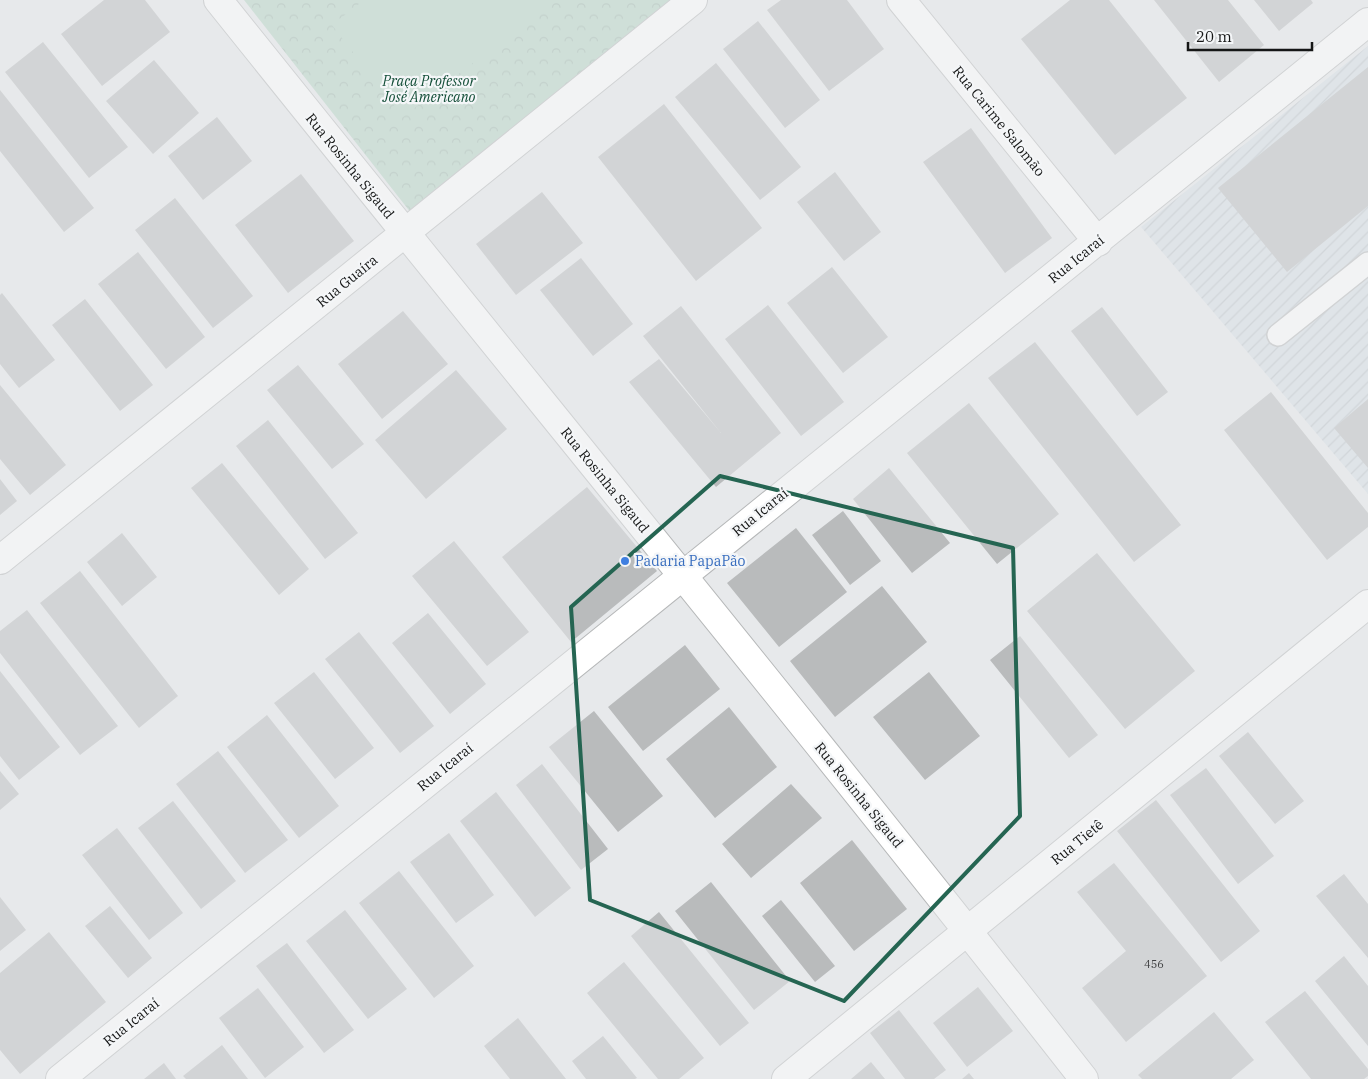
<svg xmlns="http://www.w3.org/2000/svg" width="1368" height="1079" font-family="'IBM Plex Serif',serif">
	<defs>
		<pattern id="industrial-furrows" width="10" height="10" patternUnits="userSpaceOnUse" patternTransform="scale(1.25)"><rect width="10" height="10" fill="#d5dee5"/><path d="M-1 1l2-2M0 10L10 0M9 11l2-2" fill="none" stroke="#b6bec4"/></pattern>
		<pattern id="forest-crowns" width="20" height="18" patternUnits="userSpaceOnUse" patternTransform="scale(1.25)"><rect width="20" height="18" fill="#b2d3c2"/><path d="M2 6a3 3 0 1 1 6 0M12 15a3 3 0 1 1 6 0" fill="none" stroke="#98b4a6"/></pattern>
	</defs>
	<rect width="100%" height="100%" fill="#e7e9eb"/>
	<path fill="url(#industrial-furrows)" d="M1368,46V494L1141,227Z"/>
	<path fill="url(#forest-crowns)" d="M244,0H673L415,218Z"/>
	<path fill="#b2d3c2" d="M364,0H554L403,117L332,25Z"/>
	<path fill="#b9bbbc" d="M104,0H145L170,32L102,86L61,34Z
		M781,0H847L884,49L829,91L767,10Z
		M1070,0H1109L1187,98L1115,155L1021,39Z
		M1154,0H1228L1264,45L1219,82Z
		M1254,0H1311L1313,3L1279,31Z
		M758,21L820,100L785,128L723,49Z
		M43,42L128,147L89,178L5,72Z
		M154,60L199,113L153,154L106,101Z
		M716,63L801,167L760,200L675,97Z
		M1368,67V206L1287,272L1218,188Z
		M0,90L94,208L64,232L0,151Z
		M664,104L762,228L696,281L598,157Z
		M217,117L252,161L203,200L168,156Z
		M971,128L1052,238L1005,273L923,162Z
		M835,172L881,232L844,261L797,202Z
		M301,174L354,241L288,293L235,225Z
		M542,192L583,243L516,295L476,244Z
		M175,198L253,296L213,328L135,230Z
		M138,252L205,337L166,369L98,284Z
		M581,258L633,324L593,356L540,290Z
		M832,267L888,337L843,373L787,303Z
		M2,293L55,360L19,388L0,364V295Z
		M85,299L153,385L120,411L52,325Z
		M768,305L844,402L801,436L725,339Z
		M681,306L781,433L716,487L629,382L659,359L721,433L643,336Z
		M1102,307L1168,392L1137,416L1071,331Z
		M403,311L448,364L382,419L338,364Z
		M1035,342L1181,525L1134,562L988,378Z
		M298,365L364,444L332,469L267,390Z
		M456,370L507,429L426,499L375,440Z
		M0,385L66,465L30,495L0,459Z
		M1271,392L1368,513V527L1327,560L1224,430Z
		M1368,399V468L1334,428Z
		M969,403L1059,514L997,564L907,453Z
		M268,420L358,533L325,559L236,446Z
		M222,463L309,569L279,595L191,488Z
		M889,468L950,543L912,573L853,499Z
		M0,479L17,501L0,515Z
		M587,487L657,571L571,642L502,557Z
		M843,511L881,561L850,585L812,535Z
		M796,528L847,592L779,647L727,583Z
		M122,533L157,577L122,606L87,562Z
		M454,541L529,632L487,666L412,576Z
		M1097,553L1195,671L1125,729L1027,611Z
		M80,571L178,696L139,728L40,603Z
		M882,586L927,642L835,717L790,661Z
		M27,610L118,726L80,755L0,653V631Z
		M428,613L486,684L450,714L392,643Z
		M359,632L434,726L400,753L325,659Z
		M1020,636L1098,735L1069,758L990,660Z
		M685,645L720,689L643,751L608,707Z
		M0,671L60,747L19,780L0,756Z
		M314,672L374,748L335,779L274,703Z
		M929,672L980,736L925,780L873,717Z
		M729,707L777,767L715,818L666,759Z
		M594,711L663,796L618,832L549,747Z
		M267,715L339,806L299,838L227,747Z
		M1248,732L1304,801L1275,824L1219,756Z
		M218,751L288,840L245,873L176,784Z
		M542,764L608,849L581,870L516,785Z
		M1206,768L1274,856L1238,884L1170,795Z
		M0,771L19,794L0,810Z
		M791,784L822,818L751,878L722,844Z
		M496,792L571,888L535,917L460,821Z
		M1156,800L1260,931L1221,962L1117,831Z
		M173,801L236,881L201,909L138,828Z
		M117,828L183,913L149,940L82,855Z
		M449,833L494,895L456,923L410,862Z
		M852,840L907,909L854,951L800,883Z
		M1114,863L1207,976L1126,1042L1082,988L1126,951L1077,892Z
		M399,871L474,966L434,998L359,903Z
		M1344,874L1368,904V958L1316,896Z
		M711,882L790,981L754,1010L675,911Z
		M0,897L26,930L0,951Z
		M781,900L835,966L815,982L762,916Z
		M110,906L152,958L128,978L85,926Z
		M345,910L407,989L368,1019L306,941Z
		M659,912L749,1023L720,1046L631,936Z
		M49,932L106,1002L20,1074L0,1050V973Z
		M287,943L354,1030L324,1053L256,966Z
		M1344,956L1368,986V1046L1315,981Z
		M624,962L704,1058L679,1079H658L587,993Z
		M978,987L1013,1031L967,1067L933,1023Z
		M258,988L304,1047L265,1078L219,1018Z
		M1305,991L1368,1069V1076L1364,1079H1311L1265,1022Z
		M899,1010L946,1070L934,1079H905L870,1033Z
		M1214,1012L1254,1060L1231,1079H1142L1138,1075Z
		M518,1018L566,1079H510L484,1046Z
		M603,1036L637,1078L635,1079H586L572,1061Z
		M222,1045L248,1079H186L183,1076Z
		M871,1062L885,1079H851Z
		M164,1063L176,1079H144Z
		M969,1073L974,1079H962Z"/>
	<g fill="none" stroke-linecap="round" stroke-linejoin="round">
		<defs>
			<path id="service" d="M1278,335L1368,263"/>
			<path id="minor" d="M901,0L1098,242
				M0,560L693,0
				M60,1079L1368,22"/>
			<path id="tertiary" d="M218,0C506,360 800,716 1084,1079
				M786,1079L1368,604"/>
		</defs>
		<use href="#service" stroke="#b6b8b9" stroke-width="24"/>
		<use href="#minor" stroke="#b6b8b9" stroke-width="30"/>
		<use href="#tertiary" stroke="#b6b8b9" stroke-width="30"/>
		<use href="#service" stroke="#fff" stroke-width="21"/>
		<use href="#minor" stroke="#fff" stroke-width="28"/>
		<use href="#tertiary" stroke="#fff" stroke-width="28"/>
	</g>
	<path d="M0 0H1368V1079H0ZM720,476L1013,548L1020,816L844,1001L590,900L571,607Z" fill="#e7e9eb" fill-opacity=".55" fill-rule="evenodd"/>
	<path fill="none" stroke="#256552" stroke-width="4" stroke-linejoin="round" d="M720,476L1013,548L1020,816L844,1001L590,900L571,607Z"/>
	<circle fill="#3f7fe0" stroke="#f4f6f8" stroke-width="2" cx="625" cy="561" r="5"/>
	<g text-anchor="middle" stroke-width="4.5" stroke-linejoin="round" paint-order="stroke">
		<g font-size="11" fill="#3e3f40">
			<text x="1154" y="968">456</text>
		</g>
		<g font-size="14" font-style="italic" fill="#124d37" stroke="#f4f6f8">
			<text x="429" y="86">Praça Professor<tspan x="429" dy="16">José Americano</tspan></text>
		</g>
		<g font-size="14" fill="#151616" stroke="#f4f6f8">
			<text transform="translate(999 121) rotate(51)" y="5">Rua Carime Salomão</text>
			<text transform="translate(350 166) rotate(51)" y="5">Rua Rosinha Sigaud</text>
			<text transform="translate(1076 259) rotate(-39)" y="5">Rua Icaraí</text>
			<text transform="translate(347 281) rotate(-39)" y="5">Rua Guaíra</text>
			<text transform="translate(605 480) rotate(51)" y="5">Rua Rosinha Sigaud</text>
			<text transform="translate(760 512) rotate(-39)" y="5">Rua Icaraí</text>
			<text transform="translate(445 767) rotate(-39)" y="5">Rua Icaraí</text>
			<text transform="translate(859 795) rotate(51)" y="5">Rua Rosinha Sigaud</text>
			<text transform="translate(1077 842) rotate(-39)" y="5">Rua Tietê</text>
			<text transform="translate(131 1022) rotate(-39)" y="5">Rua Icaraí</text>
		</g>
		<g font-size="14" fill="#366cbe" stroke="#f4f6f8" text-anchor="start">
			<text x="635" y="566">Padaria PapaPão</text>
		</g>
	</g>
	<path d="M1188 42v8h124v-8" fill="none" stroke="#151616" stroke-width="2.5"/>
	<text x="1196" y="42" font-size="15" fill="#151616" stroke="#f4f6f8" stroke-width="4" paint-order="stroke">20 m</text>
</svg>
